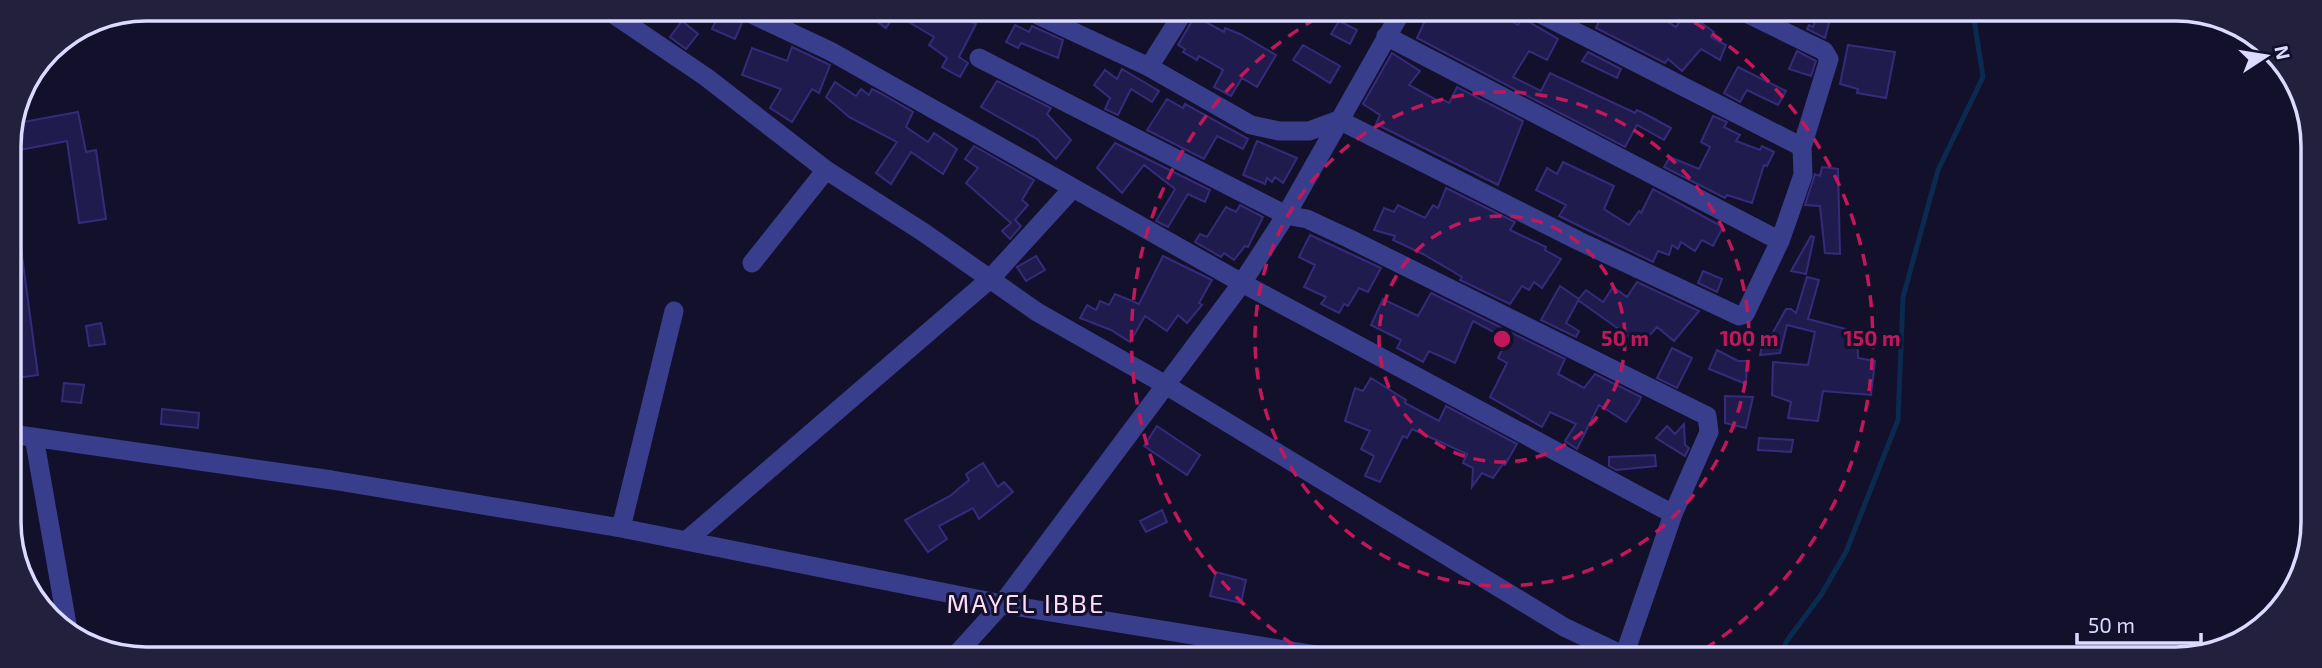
<svg xmlns="http://www.w3.org/2000/svg" width="2322" height="668" font-family="'Exo 2',sans-serif">
	<rect width="100%" height="100%" fill="#12102b"/>
	<g fill="none" stroke-linecap="round" stroke-linejoin="round">
		<path stroke="#0b2a50" stroke-width="5" d="M1783,658L1786,642L1821,595L1846,552L1898,420L1903,297L1938,170L1983,77L1973,13"/>
	</g>
	<path fill="#201b4d" stroke="#342c7a" stroke-width="2" d="M881,10L952,11L976,24L959,57L968,63L960,77L942,67L947,58L929,45L934,37L895,14L886,28L875,20Z
		M720,11L742,23L735,39L712,29Z
		M1429,12H1475L1486,18L1490,12H1495L1518,25L1525,12L1531,23L1558,39L1547,60L1529,51L1513,77L1541,91L1550,73L1635,113L1637,110L1647,115L1671,128L1664,140L1637,125L1625,147L1417,38Z
		M1603,12H1653L1676,27L1686,12L1714,32L1711,37L1726,45L1720,60L1701,49L1682,71L1668,59L1665,63L1596,28Z
		M1818,12H1832L1825,38L1807,29L1809,25L1813,27Z
		M1195,16L1224,32L1225,28L1240,34L1276,55L1257,87L1242,78L1231,96L1214,87L1223,70L1199,56L1197,60L1183,52L1185,49L1178,45Z
		M682,21L698,34L686,49L670,37Z
		M1339,21L1357,30L1350,44L1331,34Z
		M1015,25L1029,32L1032,26L1063,40L1058,58L1021,43L1018,48L1006,42Z
		M1303,45L1340,66L1330,83L1293,60Z
		M1848,45L1895,52L1886,98L1857,93L1858,89L1840,84Z
		M792,47L830,65L819,93L812,89L792,122L770,108L781,89L742,75L752,48L787,61Z
		M1797,51L1816,61L1811,76L1789,69Z
		M1588,52L1621,69L1617,78L1582,61Z
		M1392,53L1420,71L1409,85L1440,102L1442,99L1449,103L1457,87L1523,121L1498,185L1376,124L1380,115L1363,104Z
		M1738,67L1786,91L1778,105L1747,90L1740,102L1724,93Z
		M1122,69L1159,91L1152,102L1131,89L1118,115L1105,109L1110,98L1094,85L1105,70L1117,79Z
		M997,81L1051,108L1047,114L1071,140L1056,159L1037,139L981,107Z
		M835,82L856,96L861,89L869,95L872,89L880,93L913,112L906,127L928,142L934,133L957,149L943,174L911,152L891,184L876,173L897,142L849,117L826,97Z
		M1167,99L1183,108L1185,104L1248,139L1243,149L1217,136L1204,159L1147,130Z
		M78,112L86,152L96,150L106,219L79,223L67,141L9,152V138L12,124Z
		M1713,116L1727,122L1724,127L1740,135L1736,141L1760,150L1762,146L1774,152L1767,166L1764,165L1752,203L1727,195L1725,198L1664,167L1670,157L1699,169L1710,147L1701,142Z
		M1257,141L1297,158L1283,183L1275,177L1272,182L1267,178L1265,184L1243,175Z
		M1115,143L1210,190L1205,202L1188,194L1168,227L1156,221L1175,189L1144,165L1122,193L1097,168Z
		M974,146L1034,180L1022,200L1028,205L1015,220L1021,226L1010,239L1002,231L1011,223L966,183L978,168L965,159Z
		M1563,162L1614,186L1604,209L1629,225L1639,211L1641,213L1653,189L1723,227L1713,246L1702,240L1695,251L1681,242L1678,249L1672,245L1669,255L1658,251L1653,262L1559,216L1566,205L1536,190L1547,168L1557,174Z
		M1822,167L1838,169L1840,254L1825,253L1820,206L1805,205L1815,174L1820,176Z
		M1446,188L1515,222L1510,230L1546,247L1545,250L1561,259L1542,288L1534,282L1529,290L1522,286L1510,304L1460,280L1462,277L1423,254L1393,240L1395,236L1374,230L1384,208L1394,212L1398,205L1425,218L1433,205L1438,208Z
		M1240,205L1263,217L1248,247L1245,246L1234,260L1224,253L1221,257L1195,242L1200,234L1207,237L1226,207L1236,212Z
		M18,226L38,375L10,379V227Z
		M1310,235L1381,268L1368,292L1359,288L1348,306L1344,304L1339,313L1321,304L1326,297L1304,287L1315,265L1299,257Z
		M1811,236L1814,237L1806,274L1791,271Z
		M1036,256L1045,270L1026,281L1017,267Z
		M1163,256L1212,280L1199,303L1202,305L1187,323L1178,315L1167,331L1145,316L1130,342L1111,330L1080,318L1087,305L1096,310L1100,301L1109,305L1115,294L1139,304Z
		M1703,271L1722,279L1717,292L1698,283Z
		M1807,277L1819,280L1808,319L1857,332L1858,358L1875,361L1871,395L1823,391L1818,421L1788,418L1791,402L1772,395L1773,362L1808,365L1815,332L1787,325L1780,353L1760,355L1764,335L1771,336L1786,309H1791L1796,313Z
		M1637,282L1699,311L1674,341L1657,327L1641,345L1578,300L1586,290L1603,302L1613,287L1627,297Z
		M1560,286L1579,299L1566,323L1579,331L1576,337L1541,320Z
		M1431,293L1565,359L1558,374L1584,388L1595,374L1641,397L1639,402L1626,422L1599,405L1577,449L1565,441L1576,424L1550,412L1542,427L1490,397L1507,363L1498,358L1507,339L1473,321L1455,363L1429,351L1423,362L1397,348L1401,340L1371,325L1383,299L1418,316Z
		M101,323L105,344L89,346L86,326Z
		M1672,348L1692,358L1677,388L1657,378Z
		M1717,350L1738,361H1747L1746,384L1709,369Z
		M1371,378L1406,400L1405,403L1439,421L1446,406L1517,444L1505,465L1503,464L1493,478L1482,473L1472,487L1473,468L1463,463L1467,454L1412,429L1407,438L1403,436L1380,482L1365,476L1374,456L1361,449L1370,431L1345,421L1355,388L1363,391Z
		M64,383L84,385L81,403L62,401Z
		M1725,396L1753,397L1746,428L1725,423Z
		M162,409L199,413L198,428L161,424Z
		M1684,424L1685,445L1689,448L1685,456L1656,438L1667,426L1675,434Z
		M1157,426L1200,455L1187,475L1144,446Z
		M1759,438L1793,440L1791,452L1758,450Z
		M1655,455L1656,466L1616,470L1609,466V457Z
		M983,463L998,487L1004,482L1013,492L979,519L973,508L939,526L947,539L928,552L905,520L950,496L969,480L966,474Z
		M1162,510L1167,522L1146,532L1140,521Z
		M1216,572L1246,580L1241,603L1210,596Z"/>
	<g fill="none" stroke-linecap="round" stroke-linejoin="round">
		<path stroke="#393e8c" stroke-width="19" d="M607,10L706,77L826,170L923,232L1037,312L1164,384L1564,627L1629,658
			M743,10L830,51L1242,283L1673,514
			M1029,11L1149,67L1251,125L1279,131H1309L1339,120L1579,241L1739,316L1745,314L1780,241L1803,175L1802,147L1829,59L1824,51L1744,12
			M1537,12L1802,147
			M1386,36L1780,241
			M979,58L1286,215L1307,219L1350,239L1707,416L1709,432L1673,514L1624,656
			M1149,67L1184,11
			M752,263L826,170
			M11,434L332,480L621,528L1002,604L1328,657
			M34,437L68,630
			M621,528L674,311
			M686,541L990,279L1073,188
			M955,656L1002,604L1242,283L1286,215L1401,12"/>
	</g>
	<g fill="none" stroke="#c2185b" stroke-width="3.5" stroke-dasharray="12 9">
		<circle cx="1502" cy="339" r="123"/>
		<circle cx="1502" cy="339" r="247"/>
		<path d="M1311 656A370 370 0 0 1 1328 12M1676 12A370 370 0 0 1 1690 658"/>
	</g>
	<g text-anchor="middle" stroke-width="6" stroke-linejoin="round" paint-order="stroke">
		<g font-size="26" letter-spacing="2" fill="#ffdcf6" stroke="#12102b">
			<text x="1026" y="613">MAYEL IBBE</text>
		</g>
	</g>
	<path d="M0 0H2322V668H0ZM146 21H2176A125 125 0 0 1 2301 146V522A125 125 0 0 1 2176 647H146A125 125 0 0 1 21 522V146A125 125 0 0 1 146 21Z" fill="#22203c" fill-rule="evenodd"/>
	<path fill="none" stroke="#dbdaff" stroke-width="3.5" d="M146 21H2176A125 125 0 0 1 2301 146V522A125 125 0 0 1 2176 647H146A125 125 0 0 1 21 522V146A125 125 0 0 1 146 21Z"/>
	<circle cx="1502" cy="339" r="10" fill="#c2185b" stroke="#12102b" stroke-width="3.5"/>
	<g font-size="21" text-anchor="middle" font-weight="bold" fill="#c2185b" stroke="#12102b" stroke-width="6" stroke-linejoin="round" paint-order="stroke">
		<text x="1625" y="346">50 m</text>
		<text x="1749" y="346">100 m</text>
		<text x="1872" y="346">150 m</text>
	</g>
	<g transform="translate(2266 56) rotate(78)" stroke="#12102b" stroke-width="5" paint-order="stroke">
	<path d="M0-5L12 26L0 18L-12 26Z" fill="#dbdaff"/>
	<text y="-10" font-size="19" font-weight="bold" text-anchor="middle" fill="#dbdaff">N</text>
	</g>
	<path d="M2077 633v10h124v-10" fill="none" stroke="#dbdaff" stroke-width="3.5"/>
	<text x="2088" y="633" font-size="21" fill="#dbdaff" stroke="#12102b" stroke-width="5" paint-order="stroke">50 m</text>
</svg>
